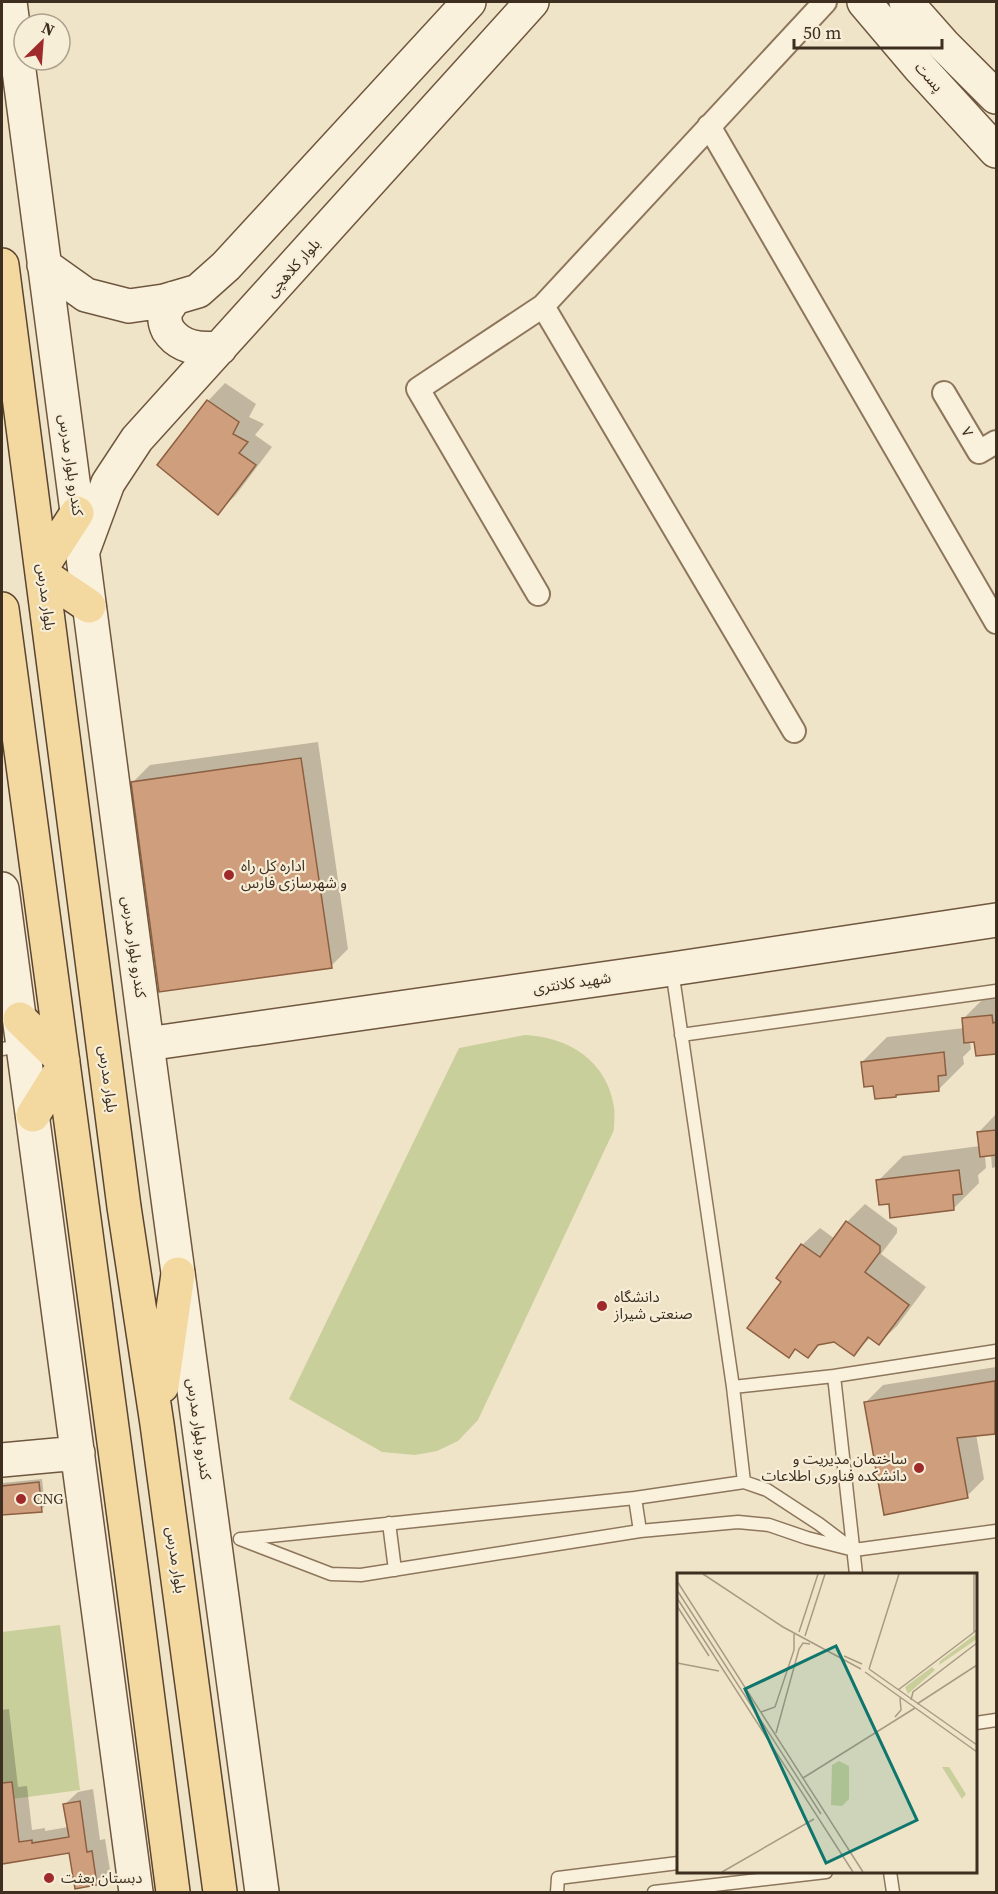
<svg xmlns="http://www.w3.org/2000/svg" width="998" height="1894" font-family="'Source Serif 4','Noto Sans Arabic',serif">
	<rect width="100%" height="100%" fill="#f0e4c8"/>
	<path fill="#c9cf9b" d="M525,1035C569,1037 607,1061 614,1107C615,1114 614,1123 614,1130L478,1420L458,1441L437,1451L415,1455L382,1452L289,1399L459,1048Z
		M60,1625L80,1790L5,1800L2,1770V1632Z"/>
	<path fill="#0003" d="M225,383L256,404L249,417L264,424L255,435L272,447L235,496L217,513L208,401Z
		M318,742L348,949L331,966L133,782L150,765Z
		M996,992V1052L977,1054L976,1041H970L971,1049L963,1057L964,1064L939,1089L875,1084L862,1062L887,1037L964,1028L963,1019L989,993Z
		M996,1114V1167L992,1168L991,1154L985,1155L986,1168L978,1175L979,1183L954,1208L890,1203L878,1181L903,1156L980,1146L979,1132Z
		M865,1204L897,1228V1233L881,1254L926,1287L897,1326L879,1343L871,1337L854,1354L835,1340L821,1343L808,1356L797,1348L789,1356L783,1281L802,1245L820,1228L835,1239L847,1222Z
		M996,1367V1430L995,1432L976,1434L984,1479L967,1496L866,1402L883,1385Z
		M42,1479L45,1506L41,1510L2,1514V1483Z
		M9,1709L18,1787L27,1786L32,1830L45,1828V1831L68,1827L64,1805L78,1792L93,1789L100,1840L105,1839L110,1870L96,1884L70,1851L2,1863V1710Z"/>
	<path fill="#cf9f7d" stroke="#8d5f41" stroke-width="1.5" d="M207,400L239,422L233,434L248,442L239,453L256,465L218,515L157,465Z
		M301,758L332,968L159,992L131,782Z
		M992,1015L993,1023L996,1022V1054L976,1056L974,1042L964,1043L962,1018Z
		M944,1052L946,1075L938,1076L939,1091L896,1095V1097L875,1099L873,1086L864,1087L861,1062Z
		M996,1130V1155L980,1157L977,1132Z
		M959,1170L962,1194L953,1195L954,1210L890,1218L889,1204L879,1205L876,1180Z
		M846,1221L880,1246V1252L865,1272L909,1305L879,1345L868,1337L854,1356L834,1342L818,1345L808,1358L795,1349L789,1358L747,1328L781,1282L776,1278L801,1244L820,1257Z
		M995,1381V1434L957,1438L968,1498L884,1515L864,1402Z
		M39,1482L42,1512L2,1515V1486Z
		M12,1782L19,1842L32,1840V1843L69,1837L63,1804L80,1801L87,1852L92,1851L97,1885L75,1889L69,1853L2,1864V1783Z"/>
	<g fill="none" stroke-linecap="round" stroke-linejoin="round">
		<defs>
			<path id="lane" d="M672,970L733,1387L744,1482
				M681,1035L996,991
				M2,1049L22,1046
				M834,1376L996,1351
				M733,1387L834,1376L856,1574
				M635,1498L640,1531
				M389,1523L395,1570
				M240,1539L331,1574L361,1575L640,1531L738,1522L769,1525L807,1538L854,1550L996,1531
				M242,1539L635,1498L744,1482L767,1490L819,1524L848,1546
				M976,1723L996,1720
				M890,1872L893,1892
				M557,1892L558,1878L678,1863
				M654,1892L826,1872"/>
			<path id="street" d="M709,126L996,622
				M543,306L794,731
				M944,393L979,452L996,442
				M538,594L418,389L543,306L825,2"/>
			<path id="secondary" d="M10,2L147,1044L262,1892
				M864,2L920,68L996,151
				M906,2L944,45L996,97
				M44,265L86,295L129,306L164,301L198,291L226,266L469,2
				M174,298C172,302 168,307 166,311C164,317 165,324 168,330C180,348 200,350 220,348
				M84,548L108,483L137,439L532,2
				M2,889C49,1223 89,1558 136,1892
				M147,1044L672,969L996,920
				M2,1460L78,1453"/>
			<path id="primary" d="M2,265L124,1207L157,1424L220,1892
				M42,567L77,513
				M43,575L89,606
				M2,609L132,1576L173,1892
				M20,1019L63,1061
				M33,1115L63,1067
				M162,1386L178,1274"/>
		</defs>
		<use href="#lane" stroke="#8d765c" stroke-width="15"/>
		<use href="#street" stroke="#8d765c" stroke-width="26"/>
		<use href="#secondary" stroke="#6f573f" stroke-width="36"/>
		<use href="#primary" stroke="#5b4430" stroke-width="36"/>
		<use href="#lane" stroke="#faf1dc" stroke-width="12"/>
		<use href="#street" stroke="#faf1dc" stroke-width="22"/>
		<use href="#secondary" stroke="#faf1dc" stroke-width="33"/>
		<use href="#primary" stroke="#f3d9a0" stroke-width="33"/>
	</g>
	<g fill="#9e2a2b" stroke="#f7eed8" stroke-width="2">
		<circle cx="229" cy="875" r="6"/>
		<circle cx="602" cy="1306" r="6"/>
		<circle cx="919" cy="1468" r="6"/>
		<circle cx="21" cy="1499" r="6"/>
		<circle cx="49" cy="1878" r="6"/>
	</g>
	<g text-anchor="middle" stroke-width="4.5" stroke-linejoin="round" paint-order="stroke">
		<g font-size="15" fill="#3d2e20" stroke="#f7eed8">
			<text transform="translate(929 77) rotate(48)" y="5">پست</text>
			<text transform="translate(293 268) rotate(-48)" y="5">بلوار کلاهچی</text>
			<text transform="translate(967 432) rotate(60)" y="5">۷</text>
			<text transform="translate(71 465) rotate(82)" y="5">کندرو بلوار مدرس</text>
			<text transform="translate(46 597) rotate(83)" y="5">بلوار مدرس</text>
			<text transform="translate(134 947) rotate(82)" y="5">کندرو بلوار مدرس</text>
			<text transform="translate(572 983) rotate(-8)" y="5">شهید کلانتری</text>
			<text transform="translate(108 1079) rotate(83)" y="5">بلوار مدرس</text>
			<text transform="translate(199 1429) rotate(82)" y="5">کندرو بلوار مدرس</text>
			<text transform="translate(176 1560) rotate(82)" y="5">بلوار مدرس</text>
		</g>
		<g font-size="15" fill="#3d2e20" stroke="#f7eed8" text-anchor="start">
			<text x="241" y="871">اداره کل راه<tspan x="241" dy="17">و شهرسازی فارس</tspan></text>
			<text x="614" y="1302">دانشگاه<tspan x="614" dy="17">صنعتی شیراز</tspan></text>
			<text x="907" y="1464" text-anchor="end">ساختمان مدیریت و<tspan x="907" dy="17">دانشکده فناوری اطلاعات</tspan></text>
			<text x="33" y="1504">CNG</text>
			<text x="61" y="1883">دبستان بعثت</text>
		</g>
	</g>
	<g transform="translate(677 1573)">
		<rect width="300" height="300" fill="#f0e4c8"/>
		<path d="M300,60V66L262,92L263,88ZM255,94L258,97L231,121L228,114ZM162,188L172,193V226L165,233L154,232L155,192ZM265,194H272L289,221L285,226Z" fill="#c9cf9b"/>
		<path fill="none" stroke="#a89b85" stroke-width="1.5" d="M26,1L106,54L184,96M297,1V60M0,8L186,299M0,17L144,241M0,25L176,299M0,33L32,83M122,59L141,1M128,63L148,1M167,83L185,91M0,90L42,98M192,96L222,1M192,96L300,172M188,99L300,179M221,117L300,57M234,127L236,119L300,70M240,131L300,92M84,139L98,134L117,77V61M218,144L224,137L223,125M99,160L122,76L126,70L133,71M126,205L238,135M45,299L137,246"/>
		<path fill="#0f766e" fill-opacity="0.15" stroke="#0f766e" stroke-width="3" d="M159,73L240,247L149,290L68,116Z"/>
		<rect width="300" height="300" fill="none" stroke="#3d2e20" stroke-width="3"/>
	</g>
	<rect width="998" height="1894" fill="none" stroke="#3d2e20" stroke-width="6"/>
	<g transform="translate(42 42) rotate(25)"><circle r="28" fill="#f7eed8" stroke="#ada18e" stroke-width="1.5"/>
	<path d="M0-4.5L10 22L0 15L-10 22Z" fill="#9e2a2b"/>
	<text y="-9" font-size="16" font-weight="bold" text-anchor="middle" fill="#3d2e20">N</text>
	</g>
	<path d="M794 39v9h148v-9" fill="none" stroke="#3d2e20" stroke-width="3"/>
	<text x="803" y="39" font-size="18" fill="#3d2e20" stroke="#f7eed8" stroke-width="4.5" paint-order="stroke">50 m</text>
</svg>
